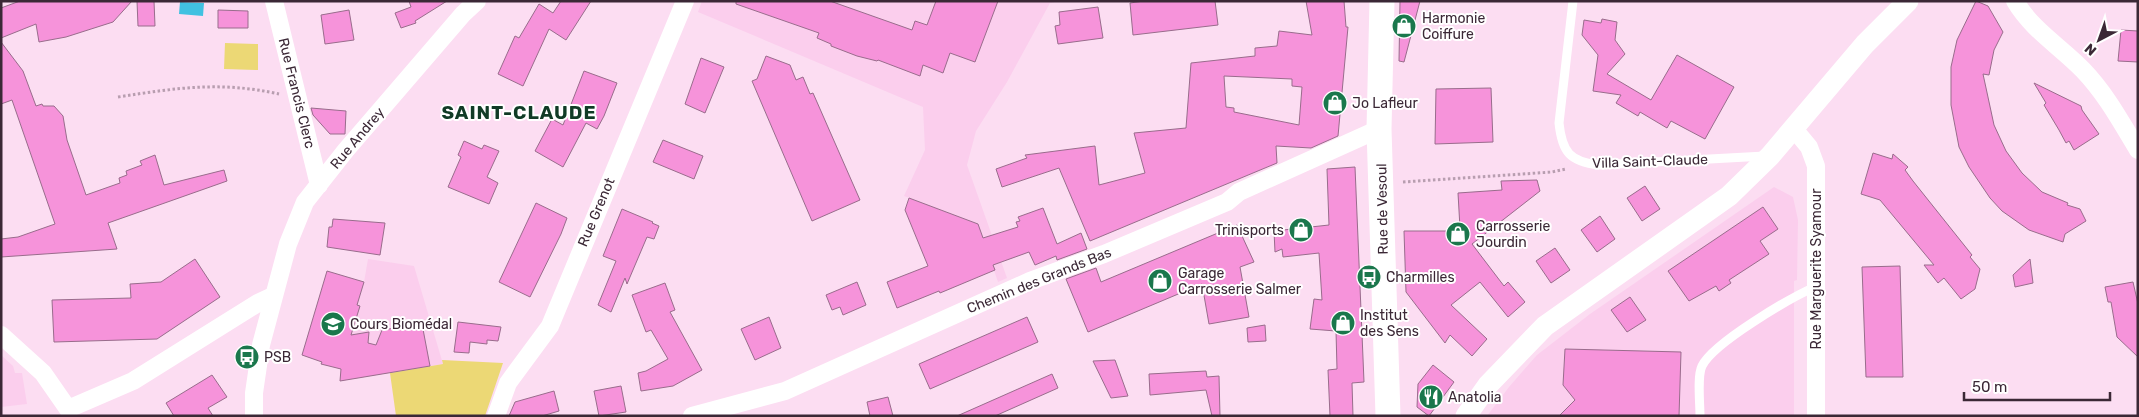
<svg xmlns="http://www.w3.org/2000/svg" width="2139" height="417" font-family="Rubik,sans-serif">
	<rect width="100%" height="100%" fill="#fcddf2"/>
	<path fill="#fbceed" d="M702,1H1059L1050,3L1007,82L976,131L967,165L1007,278L998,282L978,224L904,196L925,150L923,107L698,12Z
		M1774,187L1793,197L1798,220L1797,280L1794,281V416H1487L1509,387L1537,355L1590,314Z
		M368,259L414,266L443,364L340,381L341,368L360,306L357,305L364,282Z
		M1,355L13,366L15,373H22L27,404L1,407Z"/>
	<path fill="#ecd875" d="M225,43L258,44V70L224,69Z
		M442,360L503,363L485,416H396L390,373L443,364Z"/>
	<path fill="#41c1e1" d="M180,2L204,3L203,16L179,14Z"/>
	<path fill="#f693da" stroke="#996c8c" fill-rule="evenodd" d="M20,1H132L113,22L66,37L39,42L36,24L1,38V8Z
		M137,1H154L155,26H138Z
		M409,1H447L415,21L416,23L401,28L395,13L411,7Z
		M561,1H591L566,40L549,29L523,86L498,74L515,36L519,38L539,4L553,13Z
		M736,1H830L912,30L915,21L927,25L936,1H998L975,62L950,53L943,73L923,65L920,76L878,60L877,61L857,56L831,46V44L817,38L819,33L736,4Z
		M1144,1H1215L1218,25L1133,35L1130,3Z
		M1306,1H1344L1346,27H1348L1338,136L1311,148L1276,146L1277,163L1090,241L1059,168L1002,187L996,169L1027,158L1025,155L1095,146L1099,185L1145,173L1134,133L1186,128L1191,63L1255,56V48L1277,46L1279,31L1312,35ZM1224,76L1292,79V86L1302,87L1299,125L1234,112V108L1226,107Z
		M1400,1H1420L1404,62L1399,61Z
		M1976,1L1988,6L2003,32L1994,50L1989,75L1983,74L1994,125L2006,151L2022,173L2042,192L2068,203L2067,205L2080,209L2086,221L2065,234L2063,242L2029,230L2002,211L1990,198L1969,167L1959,147L1951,105V67L1957,40Z
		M1098,7L1103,38L1058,44L1055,26L1060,25L1059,12Z
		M218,10L248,11V28H218Z
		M349,10L354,40L325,44L321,15Z
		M1602,19L1617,22L1615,40L1625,54L1607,74L1651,100L1677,55L1734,87L1705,139L1671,121L1667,128L1640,112L1638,116L1616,103L1621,95L1593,91L1598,55L1582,35L1584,20L1601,23Z
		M2121,30L2138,31V62L2118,61Z
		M1,42L23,71L36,106L42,104L43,106H54L63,116L67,140L86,195L120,183L119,178L127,175L126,171L142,165L140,161L155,155L164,185L224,170L227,181L108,223L117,249L1,257V239L18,237L55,224L12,100L1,104Z
		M766,56L790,65L796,80L803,77L810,94L813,93L860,200L812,221L752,81L757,79Z
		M701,58L724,67L705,113L685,104Z
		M584,71L617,83L604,116L597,129L586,123L563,167L535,151L552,119L563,125Z
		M2034,83L2081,106L2082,110L2099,134L2074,150L2069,141L2066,143L2059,130L2044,105L2046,103Z
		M1491,88L1493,142L1435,144L1436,89Z
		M311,108L346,111L345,134H330L313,115Z
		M663,140L703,156L694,179L653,162Z
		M464,141L482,149L484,145L499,151L487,177L498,183L489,204L448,187L461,157L458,155Z
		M1873,153L1892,159L1893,154L1908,167L1905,170L1913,181L1972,255L1970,257L1980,269L1975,289L1961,299L1944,278L1938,283L1924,265H1934L1880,200L1861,194Z
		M1355,167L1364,382L1352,383L1353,416H1330L1328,370L1337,369L1336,331L1310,329L1314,299L1322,300L1319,253L1283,257L1282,249L1275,252L1274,231L1329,225L1327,169Z
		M1537,180L1540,191L1472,244L1504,286L1508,282L1525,302L1508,317L1480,282L1451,305L1487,339L1472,356L1450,335L1445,343L1406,292L1404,231H1453V229L1460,228L1458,193L1502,190L1501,181Z
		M1645,186L1660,209L1642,221L1627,198Z
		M909,198L978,224L983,238L1018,227L1016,222L1020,221L1018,217L1043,208L1057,244L1081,233L1087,249L1057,260L1056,256L1035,265L1029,252L993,265L995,270L940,293L939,291L897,308L887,282L928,266L905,210Z
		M536,203L567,218L561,234L530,297L499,282Z
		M1763,207L1778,229L1760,241L1769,254L1729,280L1731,283L1719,291L1716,286L1689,301L1668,271Z
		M622,209L653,222L652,223L659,226L654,239L647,237L627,284L625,278L611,312L598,305L616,261L603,256Z
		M1600,216L1615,239L1597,252L1581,230Z
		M333,219L385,223L380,255L327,247L329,227H332Z
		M1237,225L1254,262L1240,267L1249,317L1209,324L1202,284L1088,332L1066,279L1096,268L1101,282Z
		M1555,248L1570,270L1551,283L1536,261Z
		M195,259L220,297L157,339L54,342L52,300L131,298L130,284L161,282Z
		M2030,259L2033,283L2015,287L2013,275Z
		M1900,266L1903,377H1866L1862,267Z
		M327,271L364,282L357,305L360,306L351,335L369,332L368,343L376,345L382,330L422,324L430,366L340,381L341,369L321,364L322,362L302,355Z
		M857,282L866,305L843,315L840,307L832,310L826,295Z
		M2133,282L2138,304V357L2117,337L2111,302H2108L2105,287Z
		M665,283L675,310L670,312L702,370L673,386L641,391L638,373L646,371L668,359L651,330L646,332L632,295Z
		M1630,297L1646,320L1627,332L1611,310Z
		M769,317L781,348L755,360L741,329Z
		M1027,317L1038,342L930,389L919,364Z
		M458,322L501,327L498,341L487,340V344L470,342L469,353L454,352Z
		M1265,325L1266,341L1248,342L1247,328Z
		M1565,349L1681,352L1679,416H1559L1575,400L1563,385Z
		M1115,360L1128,396L1111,398L1093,361Z
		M1433,365L1454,382L1429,416L1417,407L1418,384Z
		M1206,371L1207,377L1219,376L1220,416H1212L1206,390L1150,395L1149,374Z
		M1052,374L1058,388L995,416H957Z
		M212,375L227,397L208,408L213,416H174L166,403Z
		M621,386L626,412L599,416L594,391Z
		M554,391L559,411L542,416H509L515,402Z
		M888,397L893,416H870L867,402Z"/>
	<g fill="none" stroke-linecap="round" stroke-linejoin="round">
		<path stroke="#b89eb0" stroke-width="3" stroke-dasharray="2.5 2.5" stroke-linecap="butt" d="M118,97C176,88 221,81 279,94
			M1403,182L1552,172L1566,169"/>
		<path stroke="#fff" stroke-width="9" d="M1573,1L1559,123C1562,152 1570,162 1599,165L1765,156
			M1700,416C1700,403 1697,376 1702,366C1713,343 1790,298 1815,287"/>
		<path stroke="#fff" stroke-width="18" d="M274,1L319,185
			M2015,1C2032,30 2061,47 2083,70C2106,94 2121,122 2138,150
			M1794,129L1809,147L1816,166V416
			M1,335L43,373L68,409
			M68,409L133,381L258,303L273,296
			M254,416V393L261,345L288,244L305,202L346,150L463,14L477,1
			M496,416L508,383L550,326L685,1
			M692,416L785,391L1030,281L1104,254L1227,202L1239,192L1379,129"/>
		<path stroke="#fff" stroke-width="21" d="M1466,416L1488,385L1545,326L1729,196L1770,156L1865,44L1908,1"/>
		<path stroke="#fff" stroke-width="25" d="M1382,1L1379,129L1388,416"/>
	</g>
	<defs>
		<symbol id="shop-disc" viewBox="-11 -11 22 22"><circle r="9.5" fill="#1a774c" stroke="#fff"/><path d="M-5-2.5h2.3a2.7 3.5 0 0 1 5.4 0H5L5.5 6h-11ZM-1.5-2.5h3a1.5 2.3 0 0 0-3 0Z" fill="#fff"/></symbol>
		<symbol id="bus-disc" viewBox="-11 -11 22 22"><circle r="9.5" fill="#1a774c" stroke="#fff"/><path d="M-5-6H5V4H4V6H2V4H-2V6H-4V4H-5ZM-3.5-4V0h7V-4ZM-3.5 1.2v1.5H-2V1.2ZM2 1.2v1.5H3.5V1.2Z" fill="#fff"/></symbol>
		<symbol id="university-disc" viewBox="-11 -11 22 22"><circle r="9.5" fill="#1a774c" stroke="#fff"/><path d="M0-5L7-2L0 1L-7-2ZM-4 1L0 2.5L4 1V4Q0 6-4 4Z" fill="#fff"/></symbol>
		<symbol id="restaurant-disc" viewBox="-11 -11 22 22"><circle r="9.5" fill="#1a774c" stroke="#fff"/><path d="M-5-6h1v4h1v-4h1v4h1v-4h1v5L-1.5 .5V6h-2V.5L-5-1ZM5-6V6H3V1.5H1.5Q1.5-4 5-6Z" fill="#fff"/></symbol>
	</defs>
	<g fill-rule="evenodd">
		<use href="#shop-disc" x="1390" y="12" width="28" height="28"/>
		<use href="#shop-disc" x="1321" y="89" width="28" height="28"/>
		<use href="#shop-disc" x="1287" y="216" width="28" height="28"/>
		<use href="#shop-disc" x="1444" y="220" width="28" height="28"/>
		<use href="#bus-disc" x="1355" y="263" width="28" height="28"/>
		<use href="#shop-disc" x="1146" y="267" width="28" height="28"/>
		<use href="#shop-disc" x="1329" y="309" width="28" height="28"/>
		<use href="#university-disc" x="319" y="310" width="28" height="28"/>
		<use href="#bus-disc" x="233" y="343" width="28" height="28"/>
		<use href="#restaurant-disc" x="1417" y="383" width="28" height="28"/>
	</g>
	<g text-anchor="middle" stroke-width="4" stroke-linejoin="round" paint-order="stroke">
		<g font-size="14" fill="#3b2836" stroke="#fff" text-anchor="start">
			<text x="1422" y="23">Harmonie<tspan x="1422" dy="16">Coiffure</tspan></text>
			<text x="1352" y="108">Jo Lafleur</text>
			<text x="1476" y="231">Carrosserie<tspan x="1476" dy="16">Jourdin</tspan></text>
			<text x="1284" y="235" text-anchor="end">Trinisports</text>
			<text x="1178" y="278">Garage<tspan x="1178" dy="16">Carrosserie Salmer</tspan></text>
			<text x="1386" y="282">Charmilles</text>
			<text x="1360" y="320">Institut<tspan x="1360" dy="16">des Sens</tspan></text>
			<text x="350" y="329">Cours Biomédal</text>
			<text x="264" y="362">PSB</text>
			<text x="1448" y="402">Anatolia</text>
		</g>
		<g font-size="14" fill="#3b2836" stroke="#fff">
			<text transform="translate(297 93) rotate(76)" y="5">Rue Francis Clerc</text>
			<text transform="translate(357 138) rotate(-50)" y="5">Rue Andrey</text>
			<text transform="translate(1650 161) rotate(-2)" y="5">Villa Saint-Claude</text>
			<text transform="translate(1382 209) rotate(-91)" y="5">Rue de Vesoul</text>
			<text transform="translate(596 212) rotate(-67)" y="5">Rue Grenot</text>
			<text transform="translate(1816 269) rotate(-90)" y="5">Rue Marguerite Syamour</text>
			<text transform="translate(1039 280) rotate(-22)" y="5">Chemin des Grands Bas</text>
		</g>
		<g font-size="19" font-weight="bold" letter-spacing="1" fill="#113b26" stroke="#fff">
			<text x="519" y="119">SAINT-CLAUDE</text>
		</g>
	</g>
	<rect width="2139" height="417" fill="none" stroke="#3b2836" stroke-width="5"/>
	<g transform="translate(2099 40) rotate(221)" stroke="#ffffff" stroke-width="4" paint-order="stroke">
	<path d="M0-4L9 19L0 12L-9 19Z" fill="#3b2836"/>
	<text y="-8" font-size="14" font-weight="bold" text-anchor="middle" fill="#3b2836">N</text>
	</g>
	<path d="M1964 392v8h146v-8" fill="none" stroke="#3b2836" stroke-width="2.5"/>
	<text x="1972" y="392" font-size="15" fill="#3b2836" stroke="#ffffff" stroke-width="4" paint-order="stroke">50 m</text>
</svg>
